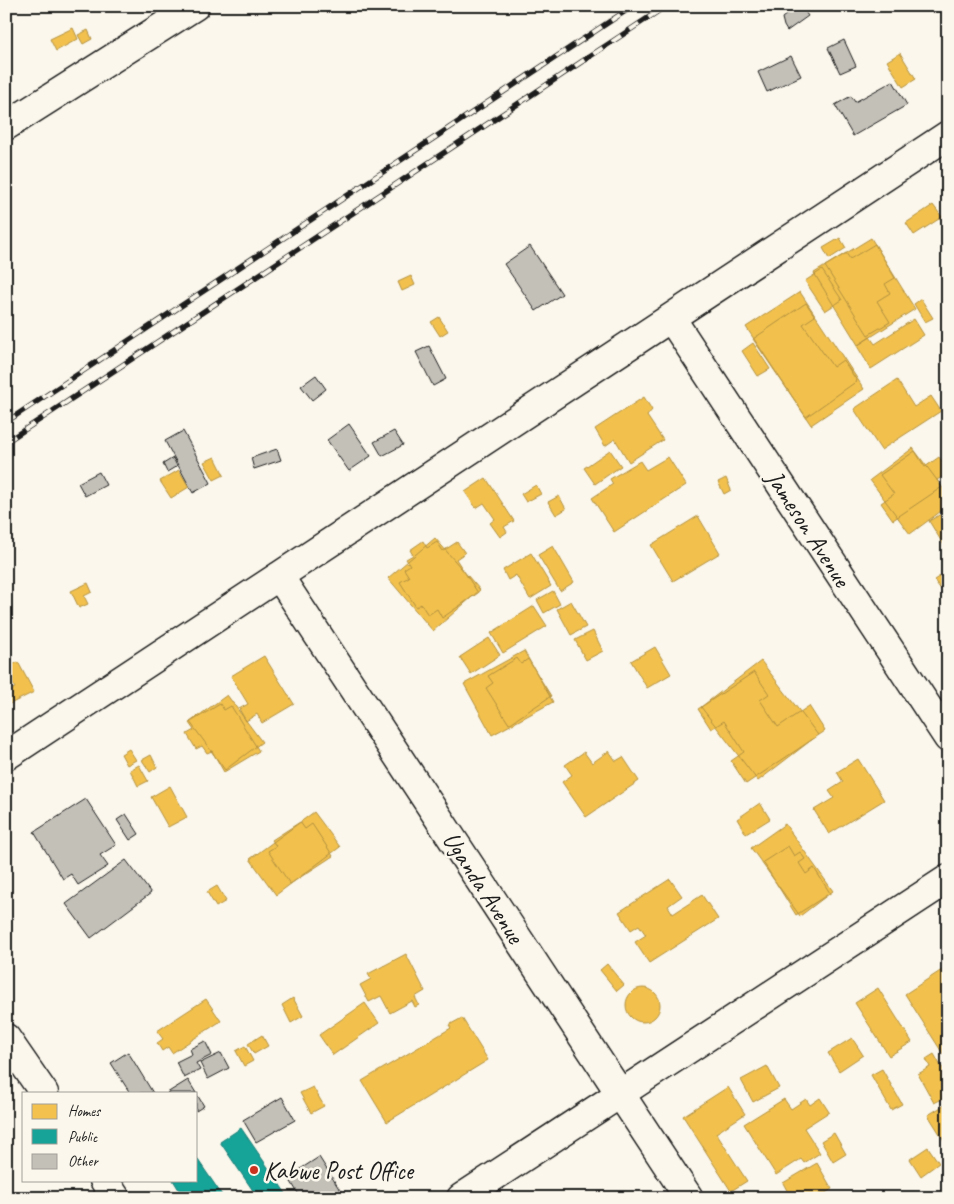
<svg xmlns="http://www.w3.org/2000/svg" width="954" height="1204" font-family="Caveat,sans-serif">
	<rect width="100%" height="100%" fill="#fbf7ec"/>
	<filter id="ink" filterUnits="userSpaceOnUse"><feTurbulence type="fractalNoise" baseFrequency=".02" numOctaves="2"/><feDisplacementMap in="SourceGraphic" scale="10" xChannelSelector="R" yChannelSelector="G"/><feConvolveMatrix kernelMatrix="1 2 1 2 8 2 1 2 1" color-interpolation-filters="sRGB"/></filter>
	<g filter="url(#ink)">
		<path fill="#f2c14e" stroke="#b2903f" d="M73,28L78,39L56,51L50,39Z
			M88,30L92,39L83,44L78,35Z
			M900,53L916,79L903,87L887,61Z
			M933,205L942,217L914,235L906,223Z
			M840,238L846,248L829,259L823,248Z
			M871,238L915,309L858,345L814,273Z
			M875,244L895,278L885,284L890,293L877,301L890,322L868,335L825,266L846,253L850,259Z
			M822,270L842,300L825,311L805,281Z
			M411,276L415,285L402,291L398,282Z
			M800,292L864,389L811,425L746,327Z
			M921,299L933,318L925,322L914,304Z
			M806,303L815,316L803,324L833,367L843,360L857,381L806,417L753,339Z
			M439,317L448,331L440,336L431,322Z
			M914,319L924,335L871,369L857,346L870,337L875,344Z
			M753,343L770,369L758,376L742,351Z
			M897,380L914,407L931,396L941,411L881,450L854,409Z
			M644,397L652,410L647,416L663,440L629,462L615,439L605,446L595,429Z
			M913,448L948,495V506L910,534L870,480Z
			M610,450L621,466L595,484L584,468Z
			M915,451L925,467L939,457L948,469V473L937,480L942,487L893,520L881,503L894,494L880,475Z
			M215,457L224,475L214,480L204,462Z
			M668,457L686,485L614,532L592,498L613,484L610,479L640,461L646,470Z
			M179,470L189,487L171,498L160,481Z
			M486,478L514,521L504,527L507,532L500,537L490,523L495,519L484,503L476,508L465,492Z
			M726,478L731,490L724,494L718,482Z
			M536,485L541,494L526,502L521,494Z
			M559,496L566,509L556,515L548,502Z
			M948,510V552L929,521Z
			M698,516L720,553L673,581L651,545Z
			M435,538L480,590L433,631L388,578Z
			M423,541L427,548L437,542L443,551L457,542L465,553L456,559L478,593L442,618L437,609L428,615L421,604L416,607L400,582L409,577L404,569L410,565L406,559L413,555L410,550Z
			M553,546L574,582L560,591L538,555Z
			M531,553L551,586L530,599L516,575L508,580L503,570Z
			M948,571V599L934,580Z
			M88,583L92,592L84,596L88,604L79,608L71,591Z
			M553,591L560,604L544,613L537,600Z
			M571,601L586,627L571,635L557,609Z
			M534,606L547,626L503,653L491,633Z
			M593,631L603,651L586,660L575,640Z
			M489,638L500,655L471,674L460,657Z
			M655,647L671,674L647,688L631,661Z
			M524,651L553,702L492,735L464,684Z
			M264,656L294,704L262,723L257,714L246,721L239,709L248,704L231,676Z
			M517,658L521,664L528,659L551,696L509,724L486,688L493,683L488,676Z
			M761,661L818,735L758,781L701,707Z
			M18,662L34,692L6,706V692L15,688L6,672V668Z
			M754,672L769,694L760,700L778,727L809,706L825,731L746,784L731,761L744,752L724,721L711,729L698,709Z
			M227,695L262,742L225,770L190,722Z
			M220,704L224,710L231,706L259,751L224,772L212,751L207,753L202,746L196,749L187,734L194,730L189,723Z
			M129,749L136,760L127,765L121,754Z
			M609,751L616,761L623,757L639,781L586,817L562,782L572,775L565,765L584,752L592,763Z
			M151,755L157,767L150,772L142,760Z
			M858,759L884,800L829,834L814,810L834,798L829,791L843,782L837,772Z
			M139,765L148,781L138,786L130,770Z
			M170,786L187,817L168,827L151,797Z
			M760,803L770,819L746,834L737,819Z
			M314,812L340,847L276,895L250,859Z
			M300,822L305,829L312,824L333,856L290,884L268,851L276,846L272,840Z
			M785,824L833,891L800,916L751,848Z
			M788,846L794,856L800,852L805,859L799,863L806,874L814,868L830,893L796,915L763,862Z
			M670,879L682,896L668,906L673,914L702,895L718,919L649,963L635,942L646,935L639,925L631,930L619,912Z
			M217,886L226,901L216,907L207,892Z
			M406,954L425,991L415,997L419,1005L415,1007L412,1001L390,1013L381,996L369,1002L360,985L371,979L368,974Z
			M607,964L624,985L617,991L600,970Z
			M948,966V1055L945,1057L905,994Z
			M626 1005a17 17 0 1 1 34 0a17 17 0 1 1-34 0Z
			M878,988L912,1042L889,1056L855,1003Z
			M293,998L303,1016L291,1023L282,1005Z
			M206,999L221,1021L172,1053L168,1047L162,1051L157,1043L163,1039L157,1031Z
			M365,1003L379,1023L333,1055L319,1035Z
			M462,1018L488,1060L387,1122L362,1081L451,1028L449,1025Z
			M262,1035L268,1046L254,1054L248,1044Z
			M852,1038L863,1055L839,1071L828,1053Z
			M245,1046L253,1061L244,1066L236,1051Z
			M934,1054L942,1068L948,1065V1096L934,1103L918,1074L930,1067L926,1059Z
			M767,1066L779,1088L753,1102L741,1080Z
			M882,1069L902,1104L891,1110L871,1075Z
			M313,1087L324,1106L311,1113L300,1093Z
			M728,1087L745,1114L716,1133L747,1181L731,1191L683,1116Z
			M820,1098L829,1112L804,1128L820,1153L804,1163L801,1159L776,1175L744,1124L784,1099L791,1109L806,1099L810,1105Z
			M948,1103V1140L945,1142L928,1115Z
			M834,1133L846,1154L833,1162L821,1141Z
			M928,1147L939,1163L921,1176L910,1159Z
			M817,1163L832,1189L817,1198H791L783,1183Z"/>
		<path fill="#17a398" stroke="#187a73" d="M241,1128L289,1198H258L220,1142Z
			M196,1157L224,1198H184L173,1180H196Z"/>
		<path fill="#c3c0b8" stroke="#1c1c1c" d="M797,6H801L808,16L787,31L784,26L782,18Z
			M844,40L856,66L840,73L828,48Z
			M791,56L801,76L767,92L758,72Z
			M893,81L907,105L853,136L835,105L851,96L855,102Z
			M530,246L562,294L536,311L504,264Z
			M429,346L446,379L433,386L416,352Z
			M316,375L326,389L312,400L301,386Z
			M349,424L371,456L349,471L327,440Z
			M183,431L211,483L193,493L165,441Z
			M394,431L403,445L382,456L374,442Z
			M277,449L281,460L254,469L251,458Z
			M173,458L177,466L167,472L163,464Z
			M99,472L106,485L85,496L78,483Z
			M86,799L116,845L100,855L108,866L78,885L71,874L63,879L34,832Z
			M126,814L139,834L130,840L117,820Z
			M126,860L151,893L91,938L66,904Z
			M205,1041L212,1055L196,1063L200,1070L184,1078L176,1062L192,1054L190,1049Z
			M128,1052L153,1093H130L111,1063Z
			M221,1053L229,1068L208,1079L200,1063Z
			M188,1080L204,1106L196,1111V1093H167Z
			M282,1097L295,1120L256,1142L243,1120Z
			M319,1157L345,1198H301L288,1177Z"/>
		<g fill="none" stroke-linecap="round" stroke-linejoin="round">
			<defs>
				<path id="minor" d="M671,318L948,738
					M279,576L689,1198
					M6,756L948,135
					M6,1038L44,1093
					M104,1180L116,1198
					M461,1198L948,879"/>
				<path id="major" d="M6,126L195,6"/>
			</defs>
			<use href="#minor" stroke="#1c1c1c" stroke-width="31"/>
			<use href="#major" stroke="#1c1c1c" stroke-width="31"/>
			<use href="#minor" stroke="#fbf7ec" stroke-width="28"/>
			<use href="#major" stroke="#fbf7ec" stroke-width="28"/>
			<defs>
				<path id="rail" d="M6,422L633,6
					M6,442L666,6"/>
			</defs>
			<use href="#rail" stroke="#1c1c1c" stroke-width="5.5"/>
			<use href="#rail" stroke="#fbf7ec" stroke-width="4" stroke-dasharray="11" stroke-linecap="butt"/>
		</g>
	</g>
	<circle fill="#c8321e" stroke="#fbf7ec" stroke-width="2" cx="254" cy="1170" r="5"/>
	<g text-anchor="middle" stroke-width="5" stroke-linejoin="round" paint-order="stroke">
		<g font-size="25" fill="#1c1c1c" stroke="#fbf7ec">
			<text transform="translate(809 528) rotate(57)" y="9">Jameson Avenue</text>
			<text transform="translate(484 887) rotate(57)" y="9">Uganda Avenue</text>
		</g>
		<g font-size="25" fill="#1c1c1c" stroke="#fbf7ec" text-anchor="start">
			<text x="264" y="1179">Kabwe Post Office</text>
		</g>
	</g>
	<rect width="954" height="1204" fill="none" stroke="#fbf7ec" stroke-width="25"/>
	<rect x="12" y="12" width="929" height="1179" fill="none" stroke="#1c1c1c" stroke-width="2" filter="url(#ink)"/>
	<rect x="22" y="1092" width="175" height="90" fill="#fbf7ec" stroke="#a29f99"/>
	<rect x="32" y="1104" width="25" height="15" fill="#f2c14e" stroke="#a29f99"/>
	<text x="68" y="1116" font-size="15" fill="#1c1c1c">Homes</text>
	<rect x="32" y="1129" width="25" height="15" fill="#17a398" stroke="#a29f99"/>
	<text x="68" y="1142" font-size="15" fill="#1c1c1c">Public</text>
	<rect x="32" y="1154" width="25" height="15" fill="#c3c0b8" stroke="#a29f99"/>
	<text x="68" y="1166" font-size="15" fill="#1c1c1c">Other</text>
</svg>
